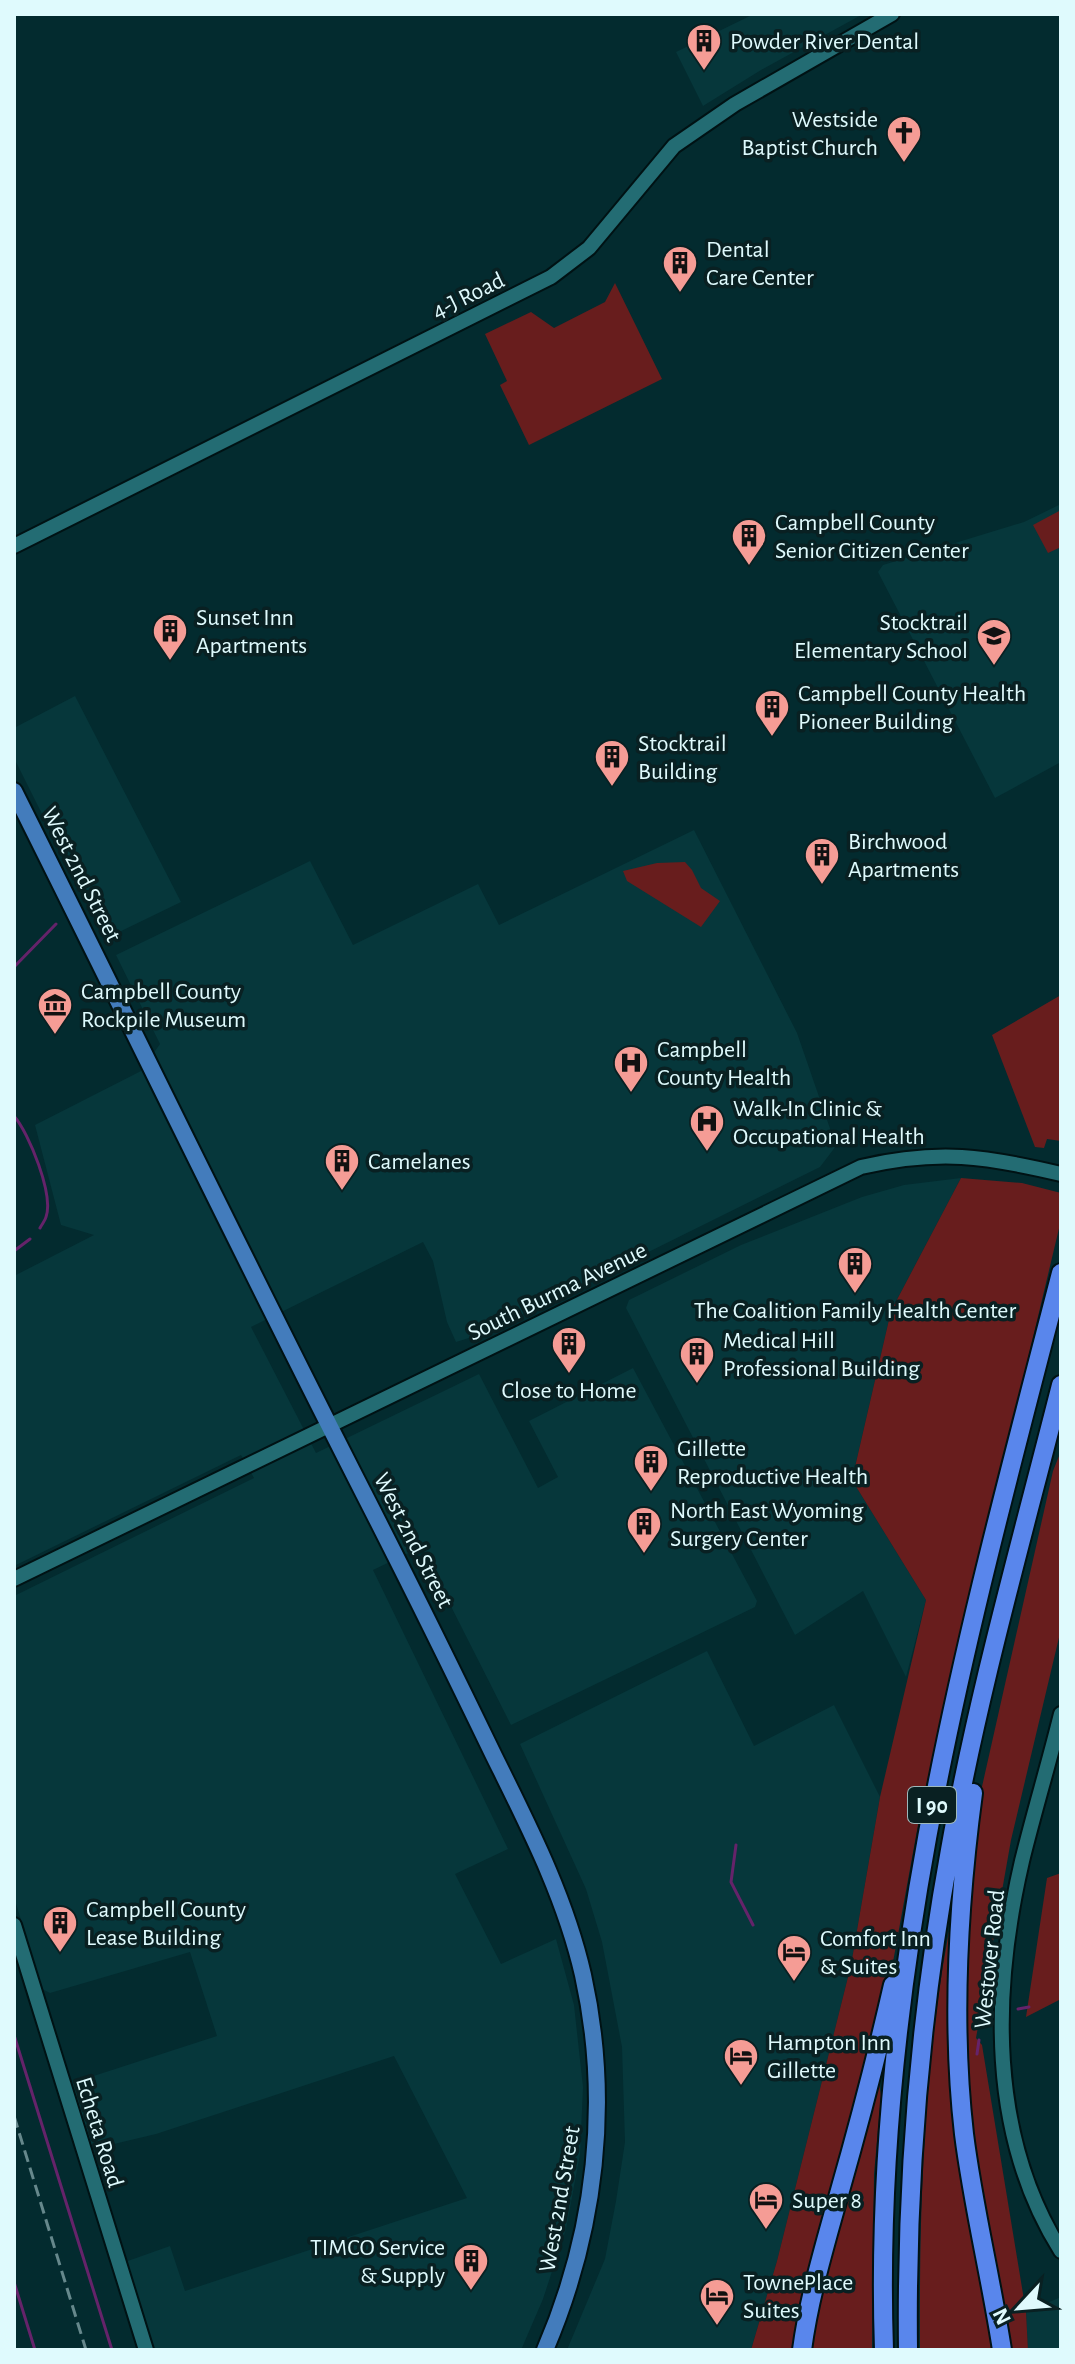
<svg xmlns="http://www.w3.org/2000/svg" width="1075" height="2364" font-family="'Alegreya Sans',sans-serif">
	<rect width="100%" height="100%" fill="#032b2f"/>
	<path fill="#06373b" d="M754,14H863L761,70L703,106L676,52Z
		M1061,504V762L995,798L878,572L883,565L1024,522Z
		M75,696L181,902L115,934L113,932L102,934L14,758V728Z
		M694,830L797,1033L806,1059L836,1146L820,1167L485,1333L456,1342L447,1322L433,1261L423,1242L251,1327L316,1453L479,1374L538,1488L558,1477L529,1421L633,1368L757,1601L755,1607L511,1725L421,1547L373,1570L508,1849L455,1874L501,1964L556,1939L574,2005L583,2087L580,2154L566,2229L543,2299L521,2350H152L125,2262L170,2246L185,2291L467,2198L394,2056L156,2134L97,2148L90,2144L72,2083L217,2036L190,1952L50,1993L42,1989L14,1897V1596L254,1478L241,1455L14,1566V1276L94,1235L61,1225L35,1125L141,1071L160,1044L116,955L310,861L353,945L478,884L499,925Z
		M961,1178L891,1311L852,1480L926,1600L906,1677L863,1591L795,1635L626,1308L629,1300L741,1245L862,1197L904,1185Z
		M707,1651L754,1746L834,1705L880,1797L851,1965L777,2261L751,2350H567L605,2259L616,2201L625,2142L622,2047L602,1942L586,1889L520,1744Z
		M1061,2297V2350H1028L1026,2312Z"/>
	<path fill="#681d1d" d="M615,283L662,379L529,445L500,385L507,381L485,334L531,312L554,328L605,302Z
		M1061,510V547L1048,553L1033,525Z
		M685,862L692,870L701,888L720,901L701,927L627,881L623,871L657,863Z
		M1061,995V1141L1047,1139L1044,1148L1035,1147L992,1035Z
		M961,1178L1022,1183L1061,1193V1220L922,1803L893,1962L873,2054L810,2271L796,2329L794,2350H751L777,2261L851,1965L880,1797L926,1600L852,1480L891,1311Z
		M1061,1451V1629L1011,1840L976,2038L982,2045L1026,2312L1028,2350H1010L970,2135L963,2036L965,1953L979,1800L1053,1471Z
		M1061,1873V1999L1026,2017L1047,1878Z
		M955,1901L952,2012L996,2350H920C919,2201 924,2047 955,1901Z
		M879,2083L881,2096L874,2174L872,2350H808L813,2319L873,2095Z"/>
	<g fill="none" stroke-linecap="round" stroke-linejoin="round">
		<path stroke="#65236a" stroke-width="3" d="M98,898L104,917L98,918
			M14,967L56,924
			M14,1116C29,1133 54,1195 46,1217C45,1221 42,1224 40,1228
			M14,1251L30,1239
			M736,1845L731,1882L753,1925
			M1018,2009L1029,2007
			M14,2035L112,2350
			M977,2054L979,2040
			M14,2282L35,2350"/>
		<defs>
			<path id="secondary" d="M14,546L551,277L589,248L674,146L735,104L892,14
				M14,1579L861,1167C939,1149 985,1156 1061,1174
				M1061,1714C1049,1763 1034,1812 1022,1861C992,1990 988,2135 1061,2251
				M14,1925L146,2350"/>
			<path id="primary" d="M14,791C131,1025 245,1261 364,1494C408,1580 451,1667 493,1754C528,1825 565,1896 583,1975C611,2101 596,2231 545,2350"/>
			<path id="highway" d="M973,1793C958,1905 951,2021 964,2134C973,2206 991,2278 1002,2350
				M802,2350C809,2297 825,2245 839,2194C859,2124 877,2055 893,1985
				M884,2350C871,1979 969,1628 1061,1273
				M908,2350C906,2183 920,2014 950,1850C978,1693 1022,1539 1061,1385"/>
		</defs>
		<use href="#secondary" stroke="#001214" stroke-width="18"/>
		<use href="#primary" stroke="#001214" stroke-width="20"/>
		<use href="#highway" stroke="#001214" stroke-width="22"/>
		<use href="#secondary" stroke="#236c73" stroke-width="14"/>
		<use href="#primary" stroke="#437cbc" stroke-width="16"/>
		<use href="#highway" stroke="#5986ec" stroke-width="18"/>
		<path stroke="#66888c" stroke-width="3" stroke-dasharray="12 6" stroke-linecap="butt" d="M14,2116L86,2350"/>
	</g>
	<defs>
		<symbol id="building-pin" viewBox="-11 -11 22 30"><path d="M0 17L-7.5 6A9.5 9.5 0 1 1 7.5 6Z" fill="#f59c95" stroke="#092022"/><path d="M-4-6H4V6H1V3H-1V6H-4ZM-2.5-4.3h1.7v1.8h-1.7ZM.8-4.3h1.7v1.8H.8ZM-2.5-1h1.7V.8h-1.7ZM.8-1h1.7V.8H.8Z" fill="#111"/></symbol>
		<symbol id="church-pin" viewBox="-11 -11 22 30"><path d="M0 17L-7.5 6A9.5 9.5 0 1 1 7.5 6Z" fill="#f59c95" stroke="#092022"/><path d="M-1.2-6h2.4v3.5h3.3v2.4h-3.3V6h-2.4V-.1h-3.3v-2.4h3.3Z" fill="#111"/></symbol>
		<symbol id="school-pin" viewBox="-11 -11 22 30"><path d="M0 17L-7.5 6A9.5 9.5 0 1 1 7.5 6Z" fill="#f59c95" stroke="#092022"/><path d="M0-5L7-2L0 1L-7-2ZM-4 1L0 2.5L4 1V4Q0 6-4 4Z" fill="#111"/></symbol>
		<symbol id="museum-pin" viewBox="-11 -11 22 30"><path d="M0 17L-7.5 6A9.5 9.5 0 1 1 7.5 6Z" fill="#f59c95" stroke="#092022"/><path d="M0-6L6-3V-2H-6V-3ZM-5-1h2V3h-2ZM-1-1h2V3h-2ZM3-1h2V3H3ZM-6 4H6V6H-6Z" fill="#111"/></symbol>
		<symbol id="hospital-pin" viewBox="-11 -11 22 30"><path d="M0 17L-7.5 6A9.5 9.5 0 1 1 7.5 6Z" fill="#f59c95" stroke="#092022"/><path d="M-5-5h3v3.5h4V-5h3V5h-3V1.5h-4V5h-3Z" fill="#111"/></symbol>
		<symbol id="hotel-pin" viewBox="-11 -11 22 30"><path d="M0 17L-7.5 6A9.5 9.5 0 1 1 7.5 6Z" fill="#f59c95" stroke="#092022"/><path d="M-6-4.5h1.5V1H6V5H4.5V3h-9V5H-6ZM-4 0a1.8 1.8 0 1 1 3.6 0ZM.5 0V-2.5h3Q6-2.5 6 0Z" fill="#111"/></symbol>
	</defs>
	<g fill-rule="evenodd">
		<use href="#building-pin" x="684" y="21" width="40" height="54"/>
		<use href="#church-pin" x="884" y="113" width="40" height="54"/>
		<use href="#building-pin" x="660" y="243" width="40" height="54"/>
		<use href="#building-pin" x="729" y="516" width="40" height="54"/>
		<use href="#building-pin" x="150" y="611" width="40" height="54"/>
		<use href="#school-pin" x="974" y="616" width="40" height="54"/>
		<use href="#building-pin" x="752" y="687" width="40" height="54"/>
		<use href="#building-pin" x="592" y="737" width="40" height="54"/>
		<use href="#building-pin" x="802" y="835" width="40" height="54"/>
		<use href="#museum-pin" x="35" y="985" width="40" height="54"/>
		<use href="#hospital-pin" x="611" y="1043" width="40" height="54"/>
		<use href="#hospital-pin" x="687" y="1102" width="40" height="54"/>
		<use href="#building-pin" x="322" y="1141" width="40" height="54"/>
		<use href="#building-pin" x="835" y="1244" width="40" height="54"/>
		<use href="#building-pin" x="549" y="1324" width="40" height="54"/>
		<use href="#building-pin" x="677" y="1334" width="40" height="54"/>
		<use href="#building-pin" x="631" y="1442" width="40" height="54"/>
		<use href="#building-pin" x="624" y="1504" width="40" height="54"/>
		<use href="#building-pin" x="40" y="1903" width="40" height="54"/>
		<use href="#hotel-pin" x="774" y="1932" width="40" height="54"/>
		<use href="#hotel-pin" x="721" y="2036" width="40" height="54"/>
		<use href="#hotel-pin" x="746" y="2180" width="40" height="54"/>
		<use href="#building-pin" x="451" y="2241" width="40" height="54"/>
		<use href="#hotel-pin" x="697" y="2276" width="40" height="54"/>
	</g>
	<g text-anchor="middle" stroke-width="7" stroke-linejoin="round" paint-order="stroke">
		<rect fill="#092022" stroke="#9fb9bb" stroke-width="2" x="908" y="1787" width="48" height="36" rx="6"/>
		<g font-size="22" font-weight="bold" fill="#dffafd">
			<text x="932" y="1813">I 90</text>
		</g>
		<g font-size="24" fill="#dffafd" stroke="#092022" text-anchor="start">
			<text x="730" y="49">Powder River Dental</text>
			<text x="878" y="127" text-anchor="end">Westside<tspan x="878" dy="28">Baptist Church</tspan></text>
			<text x="706" y="257">Dental<tspan x="706" dy="28">Care Center</tspan></text>
			<text x="775" y="530">Campbell County<tspan x="775" dy="28">Senior Citizen Center</tspan></text>
			<text x="196" y="625">Sunset Inn<tspan x="196" dy="28">Apartments</tspan></text>
			<text x="968" y="630" text-anchor="end">Stocktrail<tspan x="968" dy="28">Elementary School</tspan></text>
			<text x="798" y="701">Campbell County Health<tspan x="798" dy="28">Pioneer Building</tspan></text>
			<text x="638" y="751">Stocktrail<tspan x="638" dy="28">Building</tspan></text>
			<text x="848" y="849">Birchwood<tspan x="848" dy="28">Apartments</tspan></text>
			<text x="81" y="999">Campbell County<tspan x="81" dy="28">Rockpile Museum</tspan></text>
			<text x="657" y="1057">Campbell<tspan x="657" dy="28">County Health</tspan></text>
			<text x="733" y="1116">Walk-In Clinic &amp;<tspan x="733" dy="28">Occupational Health</tspan></text>
			<text x="368" y="1169">Camelanes</text>
			<text x="855" y="1318" text-anchor="middle">The Coalition Family Health Center</text>
			<text x="723" y="1348">Medical Hill<tspan x="723" dy="28">Professional Building</tspan></text>
			<text x="569" y="1398" text-anchor="middle">Close to Home</text>
			<text x="677" y="1456">Gillette<tspan x="677" dy="28">Reproductive Health</tspan></text>
			<text x="670" y="1518">North East Wyoming<tspan x="670" dy="28">Surgery Center</tspan></text>
			<text x="86" y="1917">Campbell County<tspan x="86" dy="28">Lease Building</tspan></text>
			<text x="820" y="1946">Comfort Inn<tspan x="820" dy="28">&amp; Suites</tspan></text>
			<text x="767" y="2050">Hampton Inn<tspan x="767" dy="28">Gillette</tspan></text>
			<text x="792" y="2208">Super 8</text>
			<text x="445" y="2255" text-anchor="end">TIMCO Service<tspan x="445" dy="28">&amp; Supply</tspan></text>
			<text x="743" y="2290">TownePlace<tspan x="743" dy="28">Suites</tspan></text>
		</g>
		<g font-size="24" fill="#dffafd" stroke="#092022">
			<text transform="translate(468 295) rotate(-26)" y="8">4-J Road</text>
			<text transform="translate(82 874) rotate(63)" y="8">West 2nd Street</text>
			<text transform="translate(557 1291) rotate(-26)" y="8">South Burma Avenue</text>
			<text transform="translate(414 1540) rotate(63)" y="8">West 2nd Street</text>
			<text transform="translate(989 1959) rotate(-84)" y="8">Westover Road</text>
			<text transform="translate(100 2132) rotate(73)" y="8">Echeta Road</text>
			<text transform="translate(559 2199) rotate(-80)" y="8">West 2nd Street</text>
		</g>
	</g>
	<rect width="1075" height="2364" fill="none" stroke="#dffafd" stroke-width="32"/>
	<g transform="translate(1019 2308) rotate(244)" stroke="#092022" stroke-width="6" paint-order="stroke">
	<path d="M0-6L14 30L0 20L-14 30Z" fill="#dffafd"/>
	<text y="-12" font-size="22" font-weight="bold" text-anchor="middle" fill="#dffafd">N</text>
	</g>
</svg>
